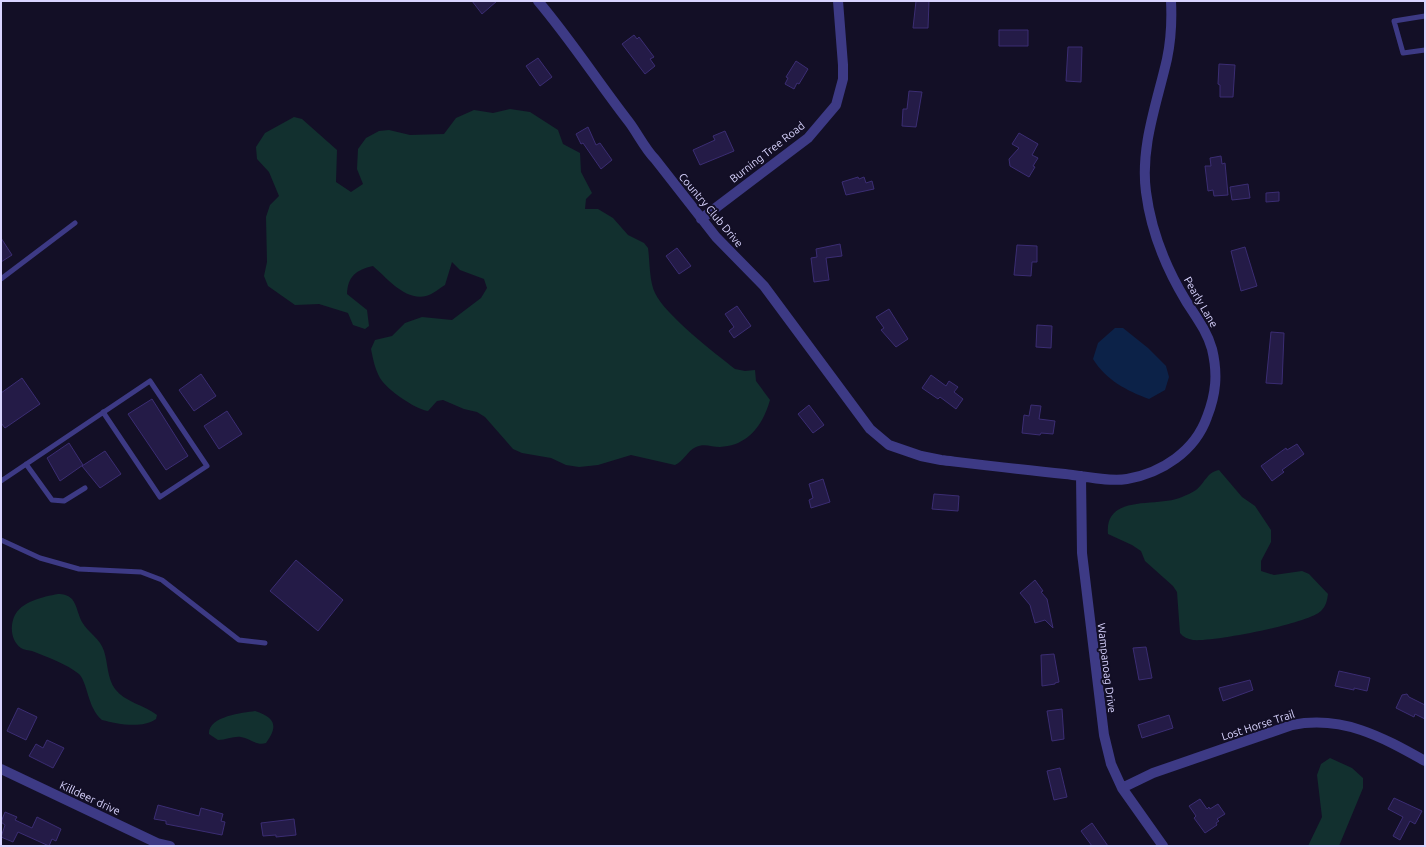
<svg xmlns="http://www.w3.org/2000/svg" width="1426" height="847" font-family="Ubuntu,sans-serif">
	<rect width="100%" height="100%" fill="#130f26"/>
	<path fill="#12302f" d="M510,109L530,112L558,130L563,144L580,153L581,172L592,193L586,199L585,209H598L613,218L628,235L644,243L648,248C650,262 649,280 655,293C665,315 716,354 735,369L745,371L755,370L756,381L770,400C763,425 748,446 720,447C712,447 704,443 696,447C688,450 684,461 675,465L631,455L598,465L579,467L566,465L551,458L522,453L513,449L485,417L477,412L464,409L443,400L437,401L428,411C415,409 387,390 380,378C375,369 373,359 371,349L375,340L392,336L405,323L422,317L452,320L481,298L487,288L484,279L460,270L452,262L445,285C440,288 432,295 426,296C405,301 387,278 373,266C356,270 348,276 347,294L367,310L369,326L365,329L353,325L348,313L319,304L295,305L268,286L264,276L267,262L266,217L270,205L279,196L269,172L257,159L256,147L265,133L294,117L302,119L337,150L336,182L351,192L363,184L357,169L358,149L366,138L379,131L389,130L410,135L444,134L456,118L474,110L493,113Z
		M1219,470L1242,497L1255,506L1271,530V542L1261,561V571L1274,575L1302,571L1309,574L1328,594C1327,601 1326,606 1321,611C1307,624 1213,642 1193,640C1188,639 1183,637 1180,633L1177,592L1173,586L1145,561L1141,551L1132,545L1108,534C1104,493 1159,508 1182,497C1186,495 1192,493 1196,490C1205,483 1207,472 1219,470Z
		M58,594C63,594 68,595 72,599C77,605 78,615 82,622C88,633 100,638 104,651C108,663 107,678 115,689C125,702 144,705 157,715L156,719C142,729 117,724 102,720C87,707 88,683 79,674C67,664 47,657 32,651C29,650 24,650 21,648C11,641 10,627 14,617C21,601 43,597 58,594Z
		M255,711C276,718 278,726 266,743C256,746 250,738 241,737C234,736 226,740 218,740L209,734C208,716 243,713 255,711Z
		M1330,758L1352,768L1363,778V788L1339,846H1308L1322,817L1317,775L1321,764Z"/>
	<path fill="#0c2248" d="M1115,328H1123L1148,348L1166,366L1169,377L1165,390L1149,399C1127,391 1106,380 1093,359L1098,343Z"/>
	<path fill="#241b47" stroke="#3b2d73" d="M472,1H497L482,14Z
		M916,1H929L928,28H913Z
		M999,30H1028V46H999Z
		M634,35L637,39L639,37L654,57L650,59L655,66L645,74L622,44Z
		M1068,47H1082L1081,82L1066,81Z
		M538,58L552,77L540,86L526,66Z
		M796,61L808,69L799,84L797,83L794,89L785,84L788,78L786,77Z
		M1219,64L1235,65L1233,97H1220V85L1218,84Z
		M909,91L922,92L916,127L902,126L903,109H907Z
		M588,127L596,145L600,143L612,160L601,169L583,143L581,144L576,134Z
		M725,131L734,151L700,165L693,150L715,140L713,136Z
		M1019,133L1038,144L1032,155L1038,158L1033,166L1035,167L1029,177L1010,166L1009,159L1019,148L1012,144Z
		M1221,156L1222,164L1225,163L1228,195L1214,196L1213,190L1208,191L1205,166H1211L1210,158Z
		M858,177L859,179L864,177L866,183L872,181L874,189L846,195L842,182Z
		M1248,184L1250,198L1232,200L1230,187Z
		M1279,192V201L1266,202V193Z
		M1,238L12,255L1,262Z
		M840,244L842,256L826,258L829,280L814,282L811,258L817,257L816,249Z
		M1017,245L1037,246V262H1032L1031,276L1014,275Z
		M1245,247L1257,286L1241,291L1231,251Z
		M677,248L691,266L679,274L666,256Z
		M737,306L751,326L734,338L729,331L734,327L725,314Z
		M889,309L908,339L896,347L881,330L884,328L876,317Z
		M1037,325L1052,326L1051,348L1036,347Z
		M1271,332L1284,333L1282,384L1266,383Z
		M201,374L216,396L194,411L179,390Z
		M931,375L946,386L949,381L958,387L954,392L963,399L956,409L940,397L938,399L922,388Z
		M22,378L40,404L5,428L1,423V393Z
		M152,399L188,456L166,470L128,414Z
		M809,405L824,425L813,433L798,414Z
		M1031,405L1041,406L1039,419L1055,421L1053,434L1041,433L1040,435L1022,433L1024,415L1029,416Z
		M227,411L242,434L219,449L204,426Z
		M69,443L83,465L60,481L47,458Z
		M1297,444L1304,454L1282,470L1284,472L1272,481L1261,466L1286,448L1287,450Z
		M105,451L121,474L100,488L82,466Z
		M823,479L830,502L811,508L809,500L813,498L809,484Z
		M934,494L959,496L958,511L932,509Z
		M296,560L343,600L318,631L270,591Z
		M1035,580L1043,591L1041,592L1047,599L1053,628L1045,620L1035,623L1030,605L1020,593Z
		M1146,647L1152,678L1139,680L1133,648Z
		M1054,654L1059,682L1055,683V684L1042,686L1041,655Z
		M1339,671L1370,678L1367,691L1354,688V690L1335,686Z
		M1250,680L1253,690L1223,701L1219,688Z
		M1407,694L1409,697L1425,705V719L1415,714L1414,717L1396,708L1402,695Z
		M18,708L37,717L26,740L7,731Z
		M1062,709L1064,739L1052,741L1047,711Z
		M1169,715L1173,728L1142,738L1138,725Z
		M47,740L64,748L53,768L29,756L36,744L43,748Z
		M1060,768L1067,797L1054,800L1047,771Z
		M1394,798L1422,811L1415,824L1410,821L1400,840L1393,836L1403,817L1388,809Z
		M1200,799L1207,809L1209,807L1210,809L1218,804L1225,814L1217,819L1219,821L1216,823L1217,825L1205,833L1194,818L1196,816L1189,806Z
		M158,805L199,816L201,808L223,814L221,821L225,822L222,835L166,824V821L154,819Z
		M5,812L17,817L15,820L32,828L37,817L61,829L56,841L52,839L49,846L18,832L13,842L1,837L5,825L1,822Z
		M294,819L296,835L276,837V835L263,836L261,823Z
		M1092,823L1108,846H1092L1081,831Z"/>
	<g fill="none" stroke-linecap="round" stroke-linejoin="round">
		<path stroke="#3d3a85" stroke-width="5" d="M1425,16L1394,21L1403,53L1425,50
			M1,279L75,223
			M26,464L52,500L64,501L85,488
			M1,481L150,381L207,466L160,497L103,412
			M1,540L40,558L79,569L141,572L162,580L239,640L265,643"/>
		<path stroke="#3d3a85" stroke-width="10" d="M538,1C571,40 598,82 629,122C638,134 645,149 655,159L716,237L764,286L870,429L889,445L921,456L941,460C983,465 1024,470 1065,474C1085,476 1107,482 1127,479C1162,473 1195,451 1207,417C1216,394 1218,374 1212,349C1207,331 1196,317 1186,301C1166,268 1151,231 1146,192C1140,147 1157,103 1167,59C1171,40 1172,21 1171,1
			M701,219L808,138L836,105L843,79V65L838,1
			M1081,476L1082,553L1104,735L1111,764L1122,788L1163,846
			M1,769L157,843L170,846
			M1122,788L1153,773L1292,725C1343,715 1382,737 1425,761"/>
	</g>
	<g text-anchor="middle" stroke-width="4" stroke-linejoin="round" paint-order="stroke">
		<g font-size="11" fill="#d9d4ff" stroke="#130f26">
			<text transform="translate(767 152) rotate(-38)" y="4">Burning Tree Road</text>
			<text transform="translate(711 210) rotate(50)" y="4">Country Club Drive</text>
			<text transform="translate(1201 302) rotate(60)" y="4">Pearly Lane</text>
			<text transform="translate(1107 668) rotate(83)" y="4">Wampanoag Drive</text>
			<text transform="translate(1258 725) rotate(-18)" y="4">Lost Horse Trail</text>
			<text transform="translate(90 798) rotate(25)" y="4">Killdeer drive</text>
		</g>
	</g>
	<rect width="1426" height="847" fill="none" stroke="#d9d4ff" stroke-width="4"/>
</svg>
